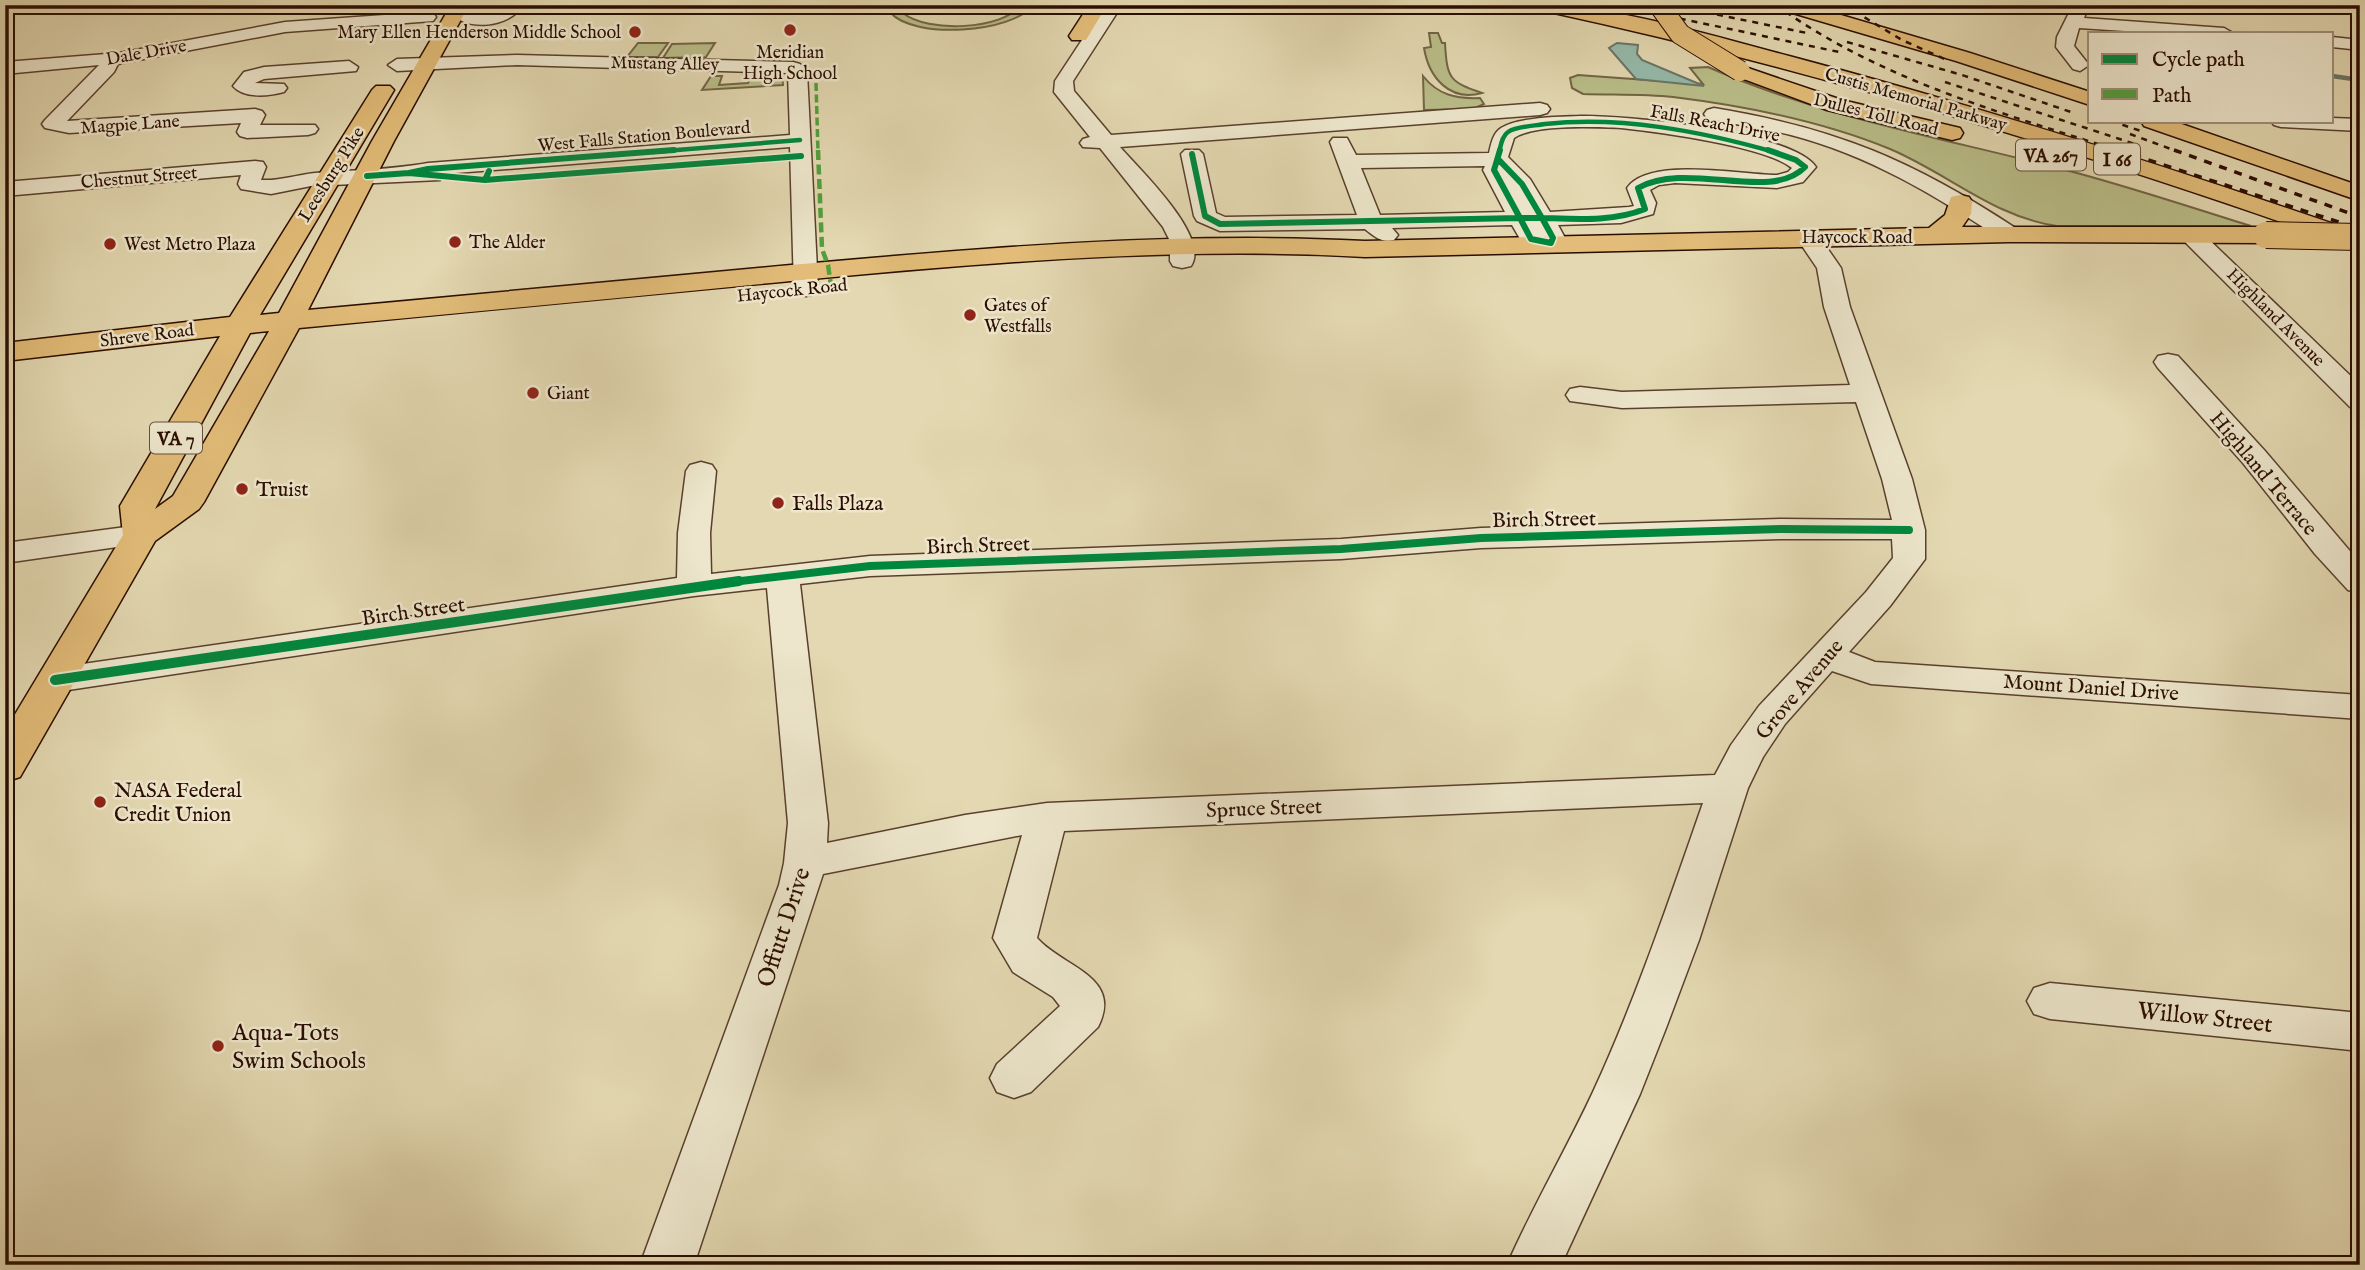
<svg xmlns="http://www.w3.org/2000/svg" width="2365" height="1270" font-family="'IM FELL English',serif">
	<rect width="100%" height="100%" fill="#e3d8b1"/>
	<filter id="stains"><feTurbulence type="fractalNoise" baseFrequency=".00286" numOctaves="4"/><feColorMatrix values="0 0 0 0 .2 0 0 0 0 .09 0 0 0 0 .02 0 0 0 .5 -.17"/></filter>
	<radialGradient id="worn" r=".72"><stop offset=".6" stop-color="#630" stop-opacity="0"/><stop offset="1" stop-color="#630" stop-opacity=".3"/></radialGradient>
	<path fill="#b9bd88" stroke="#726544" stroke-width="2" d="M636,5H776L742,6L740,10C714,10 659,18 636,5Z
		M893,5H904L903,13C927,33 1003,30 1021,5H1033C1013,33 913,40 890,12Z
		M919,5H1007L1002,13L916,9Z
		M1429,33H1438L1442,43H1445C1447,78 1449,82 1482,93C1450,102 1429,78 1424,48L1431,47Z
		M638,43H668L658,57H627Z
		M715,43L706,57L663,58L672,44Z
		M1708,67C1826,119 1954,140 2077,173C2136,189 2193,208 2251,226H2057C1994,217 1949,174 1890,149C1822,121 1746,106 1673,97C1644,94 1613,95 1583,94L1572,88L1570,78L1578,75L1703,84L1690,68Z
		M754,72L782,74L783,85L702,90L711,76H722L719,85L748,83Z
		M1423,76C1438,95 1456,99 1480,98L1484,104L1473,109L1424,110Z"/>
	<path fill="#95baaa" stroke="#6b7566" stroke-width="2" d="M1617,43L1638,45L1637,54L1642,60L1704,86L1636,79L1609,48Z"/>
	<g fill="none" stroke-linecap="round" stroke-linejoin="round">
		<path stroke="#6b7566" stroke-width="4.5" d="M2191,9L2192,5
			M2332,76L2360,80"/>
		<defs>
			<path id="minor" d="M5,5H40L32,10L5,13Z
				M507,5H524C509,27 466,33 449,11L457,6C477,11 487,21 507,5Z
				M1105,5H1122L1073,81L1074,91L1111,135L1540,103L1547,105L1550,109L1547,113L1540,115L1120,147C1139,169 1211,237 1191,266L1182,268L1173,266L1170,261V241L1163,227L1100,148L1083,147L1080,143L1083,139L1090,137L1054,92L1055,81Z
				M2073,5H2089L2084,18L2224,28L2233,33H2156L2079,28L2074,46L2089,65L2080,71L2073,69L2056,47L2057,37Z
				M427,12L433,13L436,17L433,21L285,32L118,64L114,72L67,121L255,109L262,111L265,115L260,125H315L318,129L315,133L308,135L247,138L240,136L237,132L241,123L69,133L45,128L42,124L45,120L99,65L5,74V62L119,53L285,22Z
				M2332,37L2360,40V50L2332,47Z
				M517,55L793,62L800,64L807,72L818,289L815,294L806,296L797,294L794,289L790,147L442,174L440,180L311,186L271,194L241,189L238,184L241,175L5,196V182L255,161L263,162L266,167L261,180C280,181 296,175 315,173C352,170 391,170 428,163L790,135L788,73L517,65L397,71L388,65L397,59Z
				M349,61L358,67L356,71L264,79L255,83L284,84L287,88L284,92C269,96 244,99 233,86L244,72L264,67Z
				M1714,108C1836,128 1914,161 2017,229L2021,234L2017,239H2001C1935,195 1868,155 1791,135C1763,128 1735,125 1707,118L1704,114L1707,110Z
				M1580,116C1624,115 1791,131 1816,167L1803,182L1777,188L1675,183L1659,185L1650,190L1656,203L1653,214L1621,223L1558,225L1565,238L1559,248L1551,250L1523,244L1512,225L1392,228L1398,235L1394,240C1381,243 1375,237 1365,229L1220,231L1197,221L1194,216L1181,154L1185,150H1199L1203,154L1216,213L1225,217L1357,215L1330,142L1333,138H1347L1356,155L1489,153C1491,144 1493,133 1501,128C1518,117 1559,117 1580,116ZM1621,128C1658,132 1765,146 1792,168L1788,172L1777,175C1742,175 1649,156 1627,188L1634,206L1629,207L1550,212L1530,179L1508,157L1514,138C1535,124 1595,127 1621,128ZM1485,166L1483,170L1505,212L1380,215L1361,168Z
				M2332,118L2360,119V131L2281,127L2274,125L2271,121H2332Z
				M2191,228L2199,230L2360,385V409L2350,407L2183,240L2179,235L2183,230Z
				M1808,230L1816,232L1841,268L1850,307L1912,479L1925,530V559L1890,606L1849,652L1875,662L2360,695V719L1871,684L1832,671L1785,724L1763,757L1748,788L1699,940L1666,1028L1640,1094L1561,1265H1507C1533,1206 1566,1150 1593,1092C1636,999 1669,900 1703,803L1064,831L1037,938C1062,967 1124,976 1098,1027L1031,1092L1014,1098L997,1092L990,1078L997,1064L1060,1006L1053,997L1013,972L993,938L1022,835L823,874L694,1265H640L779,885L784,863L788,823L767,588L694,596L55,692L42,688L37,680L42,672L55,668L677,578L678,533L686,471L690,465L701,462L712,465L716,471L710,533L711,574L870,556L1341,539L1481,528L1781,519L1892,520L1882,479L1856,402L1622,408L1570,401L1566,395L1570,389L1580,387L1622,392L1850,385L1824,307L1817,268L1796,237L1800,232ZM1781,539H1892L1893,558L1866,592L1759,706L1731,745L1715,775L1047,803L965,815L827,843L828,823L800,584L870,576L1341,559L1481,548Z
				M2168,354L2178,356L2265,451L2360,563V593L2348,590L2315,554L2243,463L2158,368L2154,362L2158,356Z
				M141,525L152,528L157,535L152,542L5,563V543Z
				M2050,983L2360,1013V1051L2050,1019L2034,1014L2027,1001L2034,988Z"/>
			<path id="major" d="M451,5H469L394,141L308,310C469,295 630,280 791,265C981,248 1174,231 1365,241L1929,228L1945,215L1951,197L1960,195L1969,197L1972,202L1971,214L1962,227H2266L2275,230L2279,235L2275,240L2266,243L2009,242L1365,257C1174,246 982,263 791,281C627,297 463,313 299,328L204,502L199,509L155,541L20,777L5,782V731L123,535L120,506L220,336L5,361V343L230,317L372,90L376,86H390L394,90L260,315L279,313L372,141ZM269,331L173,496L155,509L250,333Z"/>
			<path id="highway" d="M1089,5H1107L1086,40H1072L1069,36Z
				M1536,5C1614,5 1712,36 1789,56C1982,107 2171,168 2360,233V247L2347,245C2083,152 1818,70 1545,11Z
				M1777,5H1807L1970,53L2090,92V105L1956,61L1779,9Z
				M1748,68L1842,100L1960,128L1963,133L1960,138L1952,140L1827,110L1741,78L1738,74L1741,70Z
				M2141,121H2173L2360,186V201L2144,126Z"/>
		</defs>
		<use href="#minor" stroke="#59402c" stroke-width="3"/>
		<use href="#major" stroke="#2b0d00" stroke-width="3"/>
		<use href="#highway" stroke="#2b0d00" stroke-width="3"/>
		<use href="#minor" fill="#ede6cc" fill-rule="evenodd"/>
		<use href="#major" fill="#e2bc78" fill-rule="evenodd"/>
		<use href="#highway" fill="#e2bc78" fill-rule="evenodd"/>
		<path stroke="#2b0d00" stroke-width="2.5" stroke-dasharray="6 6" stroke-linecap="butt" d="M1611,5L1643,11
			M1670,5L1807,33
			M1776,5C1880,80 2002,113 2123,152
			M1844,5L1902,40L1949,61
			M1668,16L1839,52
			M1847,42L1962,75L2074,113
			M1945,82L2138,145
			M2111,121L2141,131
			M2130,134L2179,152"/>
		<path stroke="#2b0d00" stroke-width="3.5" stroke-dasharray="8 8" stroke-linecap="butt" d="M2118,150L2360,229
			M2174,150L2360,217"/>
		<defs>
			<path id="major-bridge" d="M2266,235L2360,237"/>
			<path id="highway-bridge" d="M1659,5L1680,34L1740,71"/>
		</defs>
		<use href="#major-bridge" stroke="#2b0d00" stroke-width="28" stroke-linecap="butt"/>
		<use href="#highway-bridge" stroke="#2b0d00" stroke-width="22" stroke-linecap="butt"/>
		<use href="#major-bridge" stroke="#e2bc78" stroke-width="26"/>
		<use href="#highway-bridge" stroke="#e2bc78" stroke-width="20"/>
		<path stroke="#519f3c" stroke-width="3.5" stroke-dasharray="8 3.5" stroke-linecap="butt" d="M816,83L818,152"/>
		<path stroke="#519f3c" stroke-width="4.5" stroke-dasharray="10 4.5" stroke-linecap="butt" d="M818,150L822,249L828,265L832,292"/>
		<defs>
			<path id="cycleway-far3" d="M652,152L800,140
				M1499,152C1501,145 1502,136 1508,132C1517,126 1534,126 1545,124C1622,116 1700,131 1774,152"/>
			<path id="cycleway-far2" d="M1500,150L1494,170L1520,218
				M1192,154L1205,216L1220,224L1520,218
				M1498,159L1522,184L1542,218
				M409,173L428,169L674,150
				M367,176L409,173L485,180L489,171
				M485,180L801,156
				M1520,218L1531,239L1551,243L1553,238L1542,218
				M1520,218H1542
				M1542,218C1576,219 1613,222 1645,209L1638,188C1688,160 1770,203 1805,167L1796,160L1768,150"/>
			<path id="cycleway-far1" d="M724,583L870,566L1341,549L1481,538L1781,529L1909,530"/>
			<path id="cycleway" d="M55,680L739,581"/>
		</defs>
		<use href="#cycleway-far3" stroke="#ede6cc" stroke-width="7"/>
		<use href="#cycleway-far2" stroke="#ede6cc" stroke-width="9"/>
		<use href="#cycleway-far1" stroke="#ede6cc" stroke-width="11"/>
		<use href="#cycleway" stroke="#ede6cc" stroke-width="14"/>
		<use href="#cycleway-far3" stroke="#00873e" stroke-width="4.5"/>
		<use href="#cycleway-far2" stroke="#00873e" stroke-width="6"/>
		<use href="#cycleway-far1" stroke="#00873e" stroke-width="8"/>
		<use href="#cycleway" stroke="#00873e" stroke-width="10"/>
	</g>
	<g fill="#8f2418" stroke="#ede6cc" stroke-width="2.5">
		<circle cx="790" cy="30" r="7"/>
		<circle cx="635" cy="32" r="7"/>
		<circle cx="455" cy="242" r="7"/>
		<circle cx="110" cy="244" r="7"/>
		<circle cx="970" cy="315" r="7"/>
		<circle cx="533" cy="393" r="7"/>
		<circle cx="242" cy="489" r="7"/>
		<circle cx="778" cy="503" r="7"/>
		<circle cx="100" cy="802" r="7"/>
		<circle cx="218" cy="1046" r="7"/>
	</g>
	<g text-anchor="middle" stroke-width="5" stroke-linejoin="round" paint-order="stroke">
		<g font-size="18" fill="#2b0d00" stroke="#ede6cc" text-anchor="start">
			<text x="621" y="38" text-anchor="end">Mary Ellen Henderson Middle School</text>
			<text x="790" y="58" text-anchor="middle">Meridian<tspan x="790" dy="21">High School</tspan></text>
			<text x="469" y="248">The Alder</text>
			<text x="124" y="250">West Metro Plaza</text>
			<text x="984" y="311">Gates of<tspan x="984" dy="21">Westfalls</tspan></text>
			<text x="547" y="399">Giant</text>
		</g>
		<g font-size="18" fill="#2b0d00" stroke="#ede6cc">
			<text transform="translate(146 52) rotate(-10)" y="6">Dale Drive</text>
			<text transform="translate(665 63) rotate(1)" y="6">Mustang Alley</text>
			<text transform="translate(1916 99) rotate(16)" y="6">Custis Memorial Parkway</text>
			<text transform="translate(1876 114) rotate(14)" y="6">Dulles Toll Road</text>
			<text transform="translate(1715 123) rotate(11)" y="6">Falls Reach Drive</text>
			<text transform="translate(130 124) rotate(-4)" y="6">Magpie Lane</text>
			<text transform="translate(644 136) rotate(-5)" y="6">West Falls Station Boulevard</text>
			<text transform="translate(331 174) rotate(-58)" y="6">Leesburg Pike</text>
			<text transform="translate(139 177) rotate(-5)" y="6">Chestnut Street</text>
			<text x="1857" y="243">Haycock Road</text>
			<text transform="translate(792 290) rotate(-6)" y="6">Haycock Road</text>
			<text transform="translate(2276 317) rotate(45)" y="6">Highland Avenue</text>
			<text transform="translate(147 335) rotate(-7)" y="6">Shreve Road</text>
		</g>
		<g fill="#ede6cc" stroke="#654e3d" stroke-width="2">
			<rect x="2016" y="139.5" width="70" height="31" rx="5"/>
			<rect x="2094" y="143.5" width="46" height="31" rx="5"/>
			<rect x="150" y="422.5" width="52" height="31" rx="5"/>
		</g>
		<g font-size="19" font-weight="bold" fill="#2b0d00">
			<text x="2051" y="162">VA 267</text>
			<text x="2117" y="166">I 66</text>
			<text x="176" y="445">VA 7</text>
		</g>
		<g font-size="21" fill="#2b0d00" stroke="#ede6cc">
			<text transform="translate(2264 473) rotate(50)" y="7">Highland Terrace</text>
			<text transform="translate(1544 519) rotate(-1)" y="7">Birch Street</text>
			<text transform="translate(978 545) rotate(-2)" y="7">Birch Street</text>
			<text transform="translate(413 611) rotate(-8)" y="7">Birch Street</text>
			<text transform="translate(2091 687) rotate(4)" y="7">Mount Daniel Drive</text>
			<text transform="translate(1799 689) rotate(-50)" y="7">Grove Avenue</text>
			<text transform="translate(1264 808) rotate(-2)" y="7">Spruce Street</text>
		</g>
		<g font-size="21" fill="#2b0d00" stroke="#ede6cc" text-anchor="start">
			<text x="256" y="496">Truist</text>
			<text x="792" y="510">Falls Plaza</text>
			<text x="114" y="797">NASA Federal<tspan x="114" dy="24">Credit Union</tspan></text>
		</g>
		<g font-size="24" fill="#2b0d00" stroke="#ede6cc">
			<text transform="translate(783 927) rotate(-72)" y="8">Offutt Drive</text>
			<text transform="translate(2205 1017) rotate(6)" y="8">Willow Street</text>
		</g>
		<g font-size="24" fill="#2b0d00" stroke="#ede6cc" text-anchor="start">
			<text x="232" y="1040">Aqua-Tots<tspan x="232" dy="28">Swim Schools</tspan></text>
		</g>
	</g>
	<rect width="2365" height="1270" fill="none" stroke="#e3d8b1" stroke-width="28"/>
	<rect x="7" y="7" width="2351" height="1256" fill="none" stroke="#2b0d00" stroke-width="3.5"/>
	<rect x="14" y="14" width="2337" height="1242" fill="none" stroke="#2b0d00" stroke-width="2"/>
	<rect x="2088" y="32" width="245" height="91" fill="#ede6cc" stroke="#9f8f7a" stroke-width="2"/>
	<rect x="2102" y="54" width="35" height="10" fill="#00873e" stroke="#9f8f7a" stroke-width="2"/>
	<text x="2152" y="66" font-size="21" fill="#2b0d00">Cycle path</text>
	<rect x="2102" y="89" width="35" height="10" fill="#519f3c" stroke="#9f8f7a" stroke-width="2"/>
	<text x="2152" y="102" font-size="21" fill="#2b0d00">Path</text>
	<rect width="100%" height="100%" filter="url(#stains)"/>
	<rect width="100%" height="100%" fill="url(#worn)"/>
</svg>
